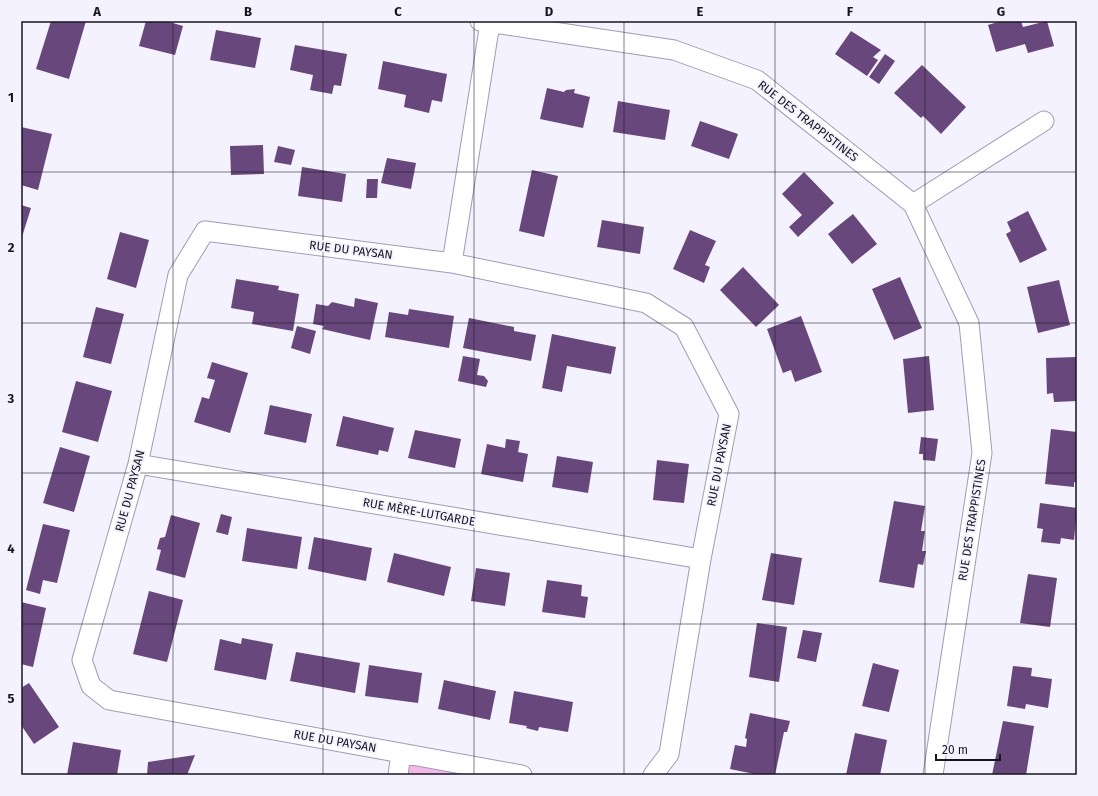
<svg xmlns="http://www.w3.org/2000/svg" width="1098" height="796" font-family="'Fira Sans',sans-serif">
	<rect width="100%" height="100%" fill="#f3f2fe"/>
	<path fill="#f2b8e8" d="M401,753L522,775H398Z"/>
	<path fill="#68477c" d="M51,21H86L69,79L36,69Z
		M146,21H166L183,26L175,55L139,46Z
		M1001,21H1021L1023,27L1047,21L1054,46L1028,53L1025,44L996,52L988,25Z
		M216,30L261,38L255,68L210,60Z
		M851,31L881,50L873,57L878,60L867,76L835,54Z
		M295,45L347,54L341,86L334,85L332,94L310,90L313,75L290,70Z
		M885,54L895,61L879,84L869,77Z
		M383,61L447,74L442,102L432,100L429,113L404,107L406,95L378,89Z
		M922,65L966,107L941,134L923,116L921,118L894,93Z
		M547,88L564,92L566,90L575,89L574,93L590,97L583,128L540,119Z
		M618,101L670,110L665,140L613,132Z
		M700,121L738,134L729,159L691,146Z
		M21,127L52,134L38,190L21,185Z
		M263,145L264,174L231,175L230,146Z
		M278,146L295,150L291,165L274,162Z
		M387,158L416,163L411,189L381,183Z
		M302,167L346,174L342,202L298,196Z
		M532,170L558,176L544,237L519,231Z
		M804,172L834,203L798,237L789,227L802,215L782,194Z
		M367,179H378L377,198H366Z
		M21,205L31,208L21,240Z
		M1028,211L1047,250L1020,263L1006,234L1011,231L1007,222Z
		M853,214L877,244L852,264L828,234Z
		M602,220L644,227L640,254L597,247Z
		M690,230L716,241L705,265L710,267L704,283L673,269Z
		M120,232L149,240L136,288L107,279Z
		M743,267L779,305L756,327L720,290Z
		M900,277L922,328L894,340L872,289Z
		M236,279L279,286L278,290L299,294L293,331L252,324L254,312L231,308Z
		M1059,280L1070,325L1038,333L1027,287Z
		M355,298L378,303L370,340L322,329L324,326L313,324L316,304L328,306L332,302L354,307Z
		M96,307L124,314L111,364L83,357Z
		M409,309L454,316L449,348L385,337L389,312L408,315Z
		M801,316L822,372L795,382L791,370L783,373L767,329Z
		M469,318L514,327V331L536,335L531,361L463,348Z
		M297,326L316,331L310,354L291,348Z
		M552,334L616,347L611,374L567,366L562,392L542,388Z
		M463,356L480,359L477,375L484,376L488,381L486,387L458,381Z
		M929,356L934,410L908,413L903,359Z
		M1076,357L1077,401L1054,402L1053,393L1047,394L1046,358Z
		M212,362L248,373L230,433L194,422L202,397L209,399L215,380L207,378Z
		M76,381L112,391L98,442L62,432Z
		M270,405L312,414L306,443L264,434Z
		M343,416L394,428L388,452L379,450L378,455L336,446Z
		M1051,429L1077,432V483L1074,482V487L1045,484Z
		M415,430L461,439L455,468L408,458Z
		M921,437L938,439L935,461L923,460V454H919Z
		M506,439L520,441L518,452L528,454L523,482L481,474L487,444L505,448Z
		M60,447L90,456L74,512L43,503Z
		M557,456L593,462L588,493L552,487Z
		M657,460L689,464L684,503L653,500Z
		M894,501L925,506L921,531H925L922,551H926L923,565L918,564L914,588L879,582Z
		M1040,503L1077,508L1074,540L1061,538L1060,544L1041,542L1043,529L1037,528Z
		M221,514L232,517L228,535L216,532Z
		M171,515L200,523L185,578L156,570L161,550L157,549L160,538L165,537Z
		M43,524L70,530L57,583L43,580L40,594L26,590Z
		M247,528L302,537L297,569L242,561Z
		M314,537L372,548L366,581L308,569Z
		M394,553L451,567L444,596L387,582Z
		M771,553L802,558L794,605L762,600Z
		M476,568L510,573L505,606L471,601Z
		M1028,574L1057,578L1050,627L1020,623Z
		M547,580L582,585L581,596L588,597L585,618L542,612Z
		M149,591L183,600L167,662L133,654Z
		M21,602L46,608L33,667L21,664Z
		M757,623L787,627L779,682L749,677Z
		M803,630L822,633L816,662L797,658Z
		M242,638L273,644L266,680L214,670L220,639L241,644Z
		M296,652L360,663L355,693L290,681Z
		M873,663L899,670L889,712L862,706Z
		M369,665L422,673L418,703L365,696Z
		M1013,666L1032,668L1031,676L1052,679L1048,708L1026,704L1025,709L1007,706Z
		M444,680L496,691L490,720L438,709Z
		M29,683L59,727L34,744L21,725V688Z
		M514,691L573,702L568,732L539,727L538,731L526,728L527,726L509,723Z
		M750,713L790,721L787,732H784L775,775H759L730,769L735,745L746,747L747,739L745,738Z
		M1003,721L1034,726L1026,775H992Z
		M855,733L887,740L880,775H846Z
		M73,742L121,750L117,775H67Z
		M195,755L187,775H147L148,762Z"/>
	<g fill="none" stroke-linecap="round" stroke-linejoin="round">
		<defs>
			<path id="street" d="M480,21L674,50L757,80L913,204L969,323L982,453L933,775
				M913,204L1044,121
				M452,263L646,303L684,327L729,414L701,559L669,754L653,775
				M138,464L701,559
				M401,753L109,700L91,686L82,660L138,464L178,275L205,231L452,263L490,23
				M398,775L401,753L522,775"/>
		</defs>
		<use href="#street" stroke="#9f9cb7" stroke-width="21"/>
		<use href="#street" stroke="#fff" stroke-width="19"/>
	</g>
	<path fill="none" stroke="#17161f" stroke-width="1" stroke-opacity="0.55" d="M173,21V775M323,21V775M474,21V775M624,21V775M775,21V775M925,21V775M21,172H1077M21,323H1077M21,473H1077M21,624H1077"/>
	<g text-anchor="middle" stroke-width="4" stroke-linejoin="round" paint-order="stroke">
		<g font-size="12" fill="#17161f" stroke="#f3f2fe">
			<text transform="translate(808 121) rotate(38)" y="4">RUE DES TRAPPISTINES</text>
			<text transform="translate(351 250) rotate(7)" y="4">RUE DU PAYSAN</text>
			<text transform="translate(719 465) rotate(-79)" y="4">RUE DU PAYSAN</text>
			<text transform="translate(130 491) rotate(-75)" y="4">RUE DU PAYSAN</text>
			<text transform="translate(419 512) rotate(10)" y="4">RUE MÈRE-LUTGARDE</text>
			<text transform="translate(972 520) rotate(-81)" y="4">RUE DES TRAPPISTINES</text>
			<text transform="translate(335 741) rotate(10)" y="4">RUE DU PAYSAN</text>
		</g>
	</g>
	<rect width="1098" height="796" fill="none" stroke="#f3f2fe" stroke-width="44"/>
	<path d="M936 754v6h64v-6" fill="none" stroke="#17161f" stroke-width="2"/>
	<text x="942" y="754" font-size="12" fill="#17161f" stroke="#f3f2fe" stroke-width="3" paint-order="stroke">20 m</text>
	<rect x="22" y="22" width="1054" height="752" fill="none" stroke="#17161f" stroke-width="1.5"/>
	<g font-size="13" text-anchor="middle" font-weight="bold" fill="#17161f">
		<text x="97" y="16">A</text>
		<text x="248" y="16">B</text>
		<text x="398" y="16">C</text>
		<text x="549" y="16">D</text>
		<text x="700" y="16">E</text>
		<text x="850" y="16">F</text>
		<text x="1001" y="16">G</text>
		<text x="11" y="102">1</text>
		<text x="11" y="252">2</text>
		<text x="11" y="403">3</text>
		<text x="11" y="553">4</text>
		<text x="11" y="703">5</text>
	</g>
</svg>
